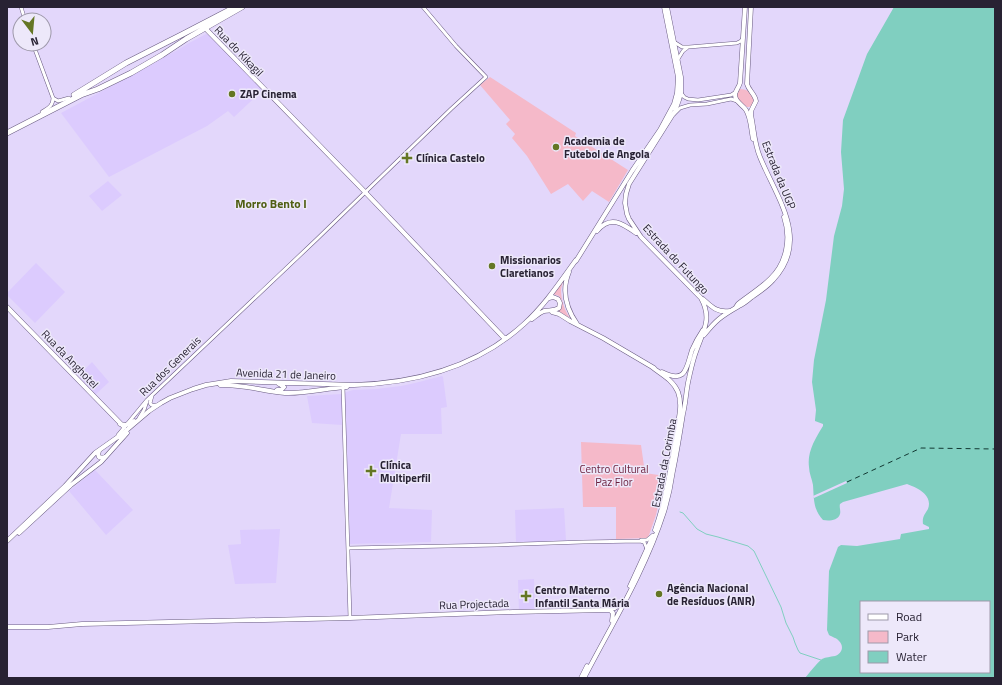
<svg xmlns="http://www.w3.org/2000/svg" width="1002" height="685" font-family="'Titillium Web',sans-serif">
	<rect width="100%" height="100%" fill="#e3d7fb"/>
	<path fill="#dccbfe" d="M206,34L210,35L264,89L234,117L228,111L207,126L109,177L61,113L155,63L164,57L176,51L189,43Z
		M108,181L122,195L102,211L89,196Z
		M36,263L65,292L35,323L7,295V293Z
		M92,362L109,382L95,395L77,377Z
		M442,376L443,377L447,407L441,408L442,434H401L389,508L432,510L431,542L350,544L345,394L346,392L353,390L376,389L401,386L415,383Z
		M342,394V425L312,423L307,396Z
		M95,470L133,510L106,535L69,491Z
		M564,508L566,540L516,543L515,510Z
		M280,529L276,583L235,584L228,545L241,544L240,530Z
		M534,579L535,611L519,612L518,580Z"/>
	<path fill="#f5b9c9" d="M490,77L576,133L575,136L628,170L609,202L592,191L583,201L568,184L551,194L527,156L512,138L515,134L506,124L510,120L480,85Z
		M740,89C745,89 753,92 754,98C755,99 753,103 753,105L749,107H747L737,99L736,93Z
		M564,278C563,282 562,285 561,289C561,299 564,310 570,318L558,311L561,307L562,301L559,296L553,294Z
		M581,442L641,445L645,473L665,476L656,515L648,538L616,539V507H583Z"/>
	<path fill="#80cfc0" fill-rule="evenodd" d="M894,7H995V678H805C810,672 816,664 822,659C826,657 830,657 835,656C841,654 845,647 839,641C837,638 832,637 829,635L827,630L829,571L838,547L841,545L857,546L900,539L901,534L929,529V527L923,524C922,517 925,514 928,509C933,495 918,488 907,484L843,502L840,504C839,507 841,511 840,514C838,521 828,521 823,520C813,509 814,499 813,485C812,479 809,473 809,467C807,452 815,439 823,426V424L815,421V420L816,410L812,382L814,360L826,300L834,236L842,206L844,189L841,152L843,120L867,54ZM861,602H989V672H861Z"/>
	<path fill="#e3d7fb" d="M846,481L847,483L814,498L813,496Z"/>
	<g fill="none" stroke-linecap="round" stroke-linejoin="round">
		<path stroke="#80cfc0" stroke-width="1" d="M680,512L683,513L697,529L706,534L718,537L748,546L754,551L781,607L786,623L793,637L795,643L798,650L800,653L821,660"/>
		<path stroke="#123832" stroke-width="1" stroke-dasharray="5 4" stroke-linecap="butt" d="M847,482L921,448L995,449"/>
		<defs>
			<path id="minor" d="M21,7L25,20
				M674,42L682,47H689L737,43L741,41L743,38
				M33,44L53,98C53,106 48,108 42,112
				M678,59L683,51L687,48
				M681,93L684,97L688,99L698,100L731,95L736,92
				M53,98L58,101L69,98
				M674,114L680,108L690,105L707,104L731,99L737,101
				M343,387L350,618
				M152,396L150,403C151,405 153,406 156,405
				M139,418L144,410L147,401
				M118,435L147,400L317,239L451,109L486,77L456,46L423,7
				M641,540H647L653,535
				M348,548L497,545L583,542L640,541L644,542L647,549"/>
			<path id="major" d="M745,7L740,83C739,87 735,91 735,95C735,102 743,105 746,110C751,118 751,130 753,139
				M205,28L365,192L505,339
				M597,231C610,215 622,223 636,233
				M576,261L632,171L660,130L674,104L677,93L678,77L664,7
				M569,272C561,291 566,308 577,324
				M703,299C712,307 717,313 730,311
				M7,307L124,427
				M736,307L738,304C748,296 761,288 770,279C787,263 791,238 784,217
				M552,312L559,314L570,321L603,338L654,368
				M532,319C536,316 539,313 544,311C550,310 554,311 559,308L560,303L558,299L553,297L549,298
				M704,335C709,329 713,324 719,319C725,314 732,310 739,306C744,304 748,300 752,297C759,292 767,287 773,280C811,240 776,197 760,157C754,143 754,128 751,115V111L756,101C755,94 749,91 747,84L751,7
				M652,367C661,374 673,380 678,392C683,405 678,421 676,434C671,467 666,499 655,530
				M662,372C686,384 686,369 692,350C695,343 699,336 703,330
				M220,385C242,384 263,391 285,393C305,394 326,388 347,387
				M277,390H281L284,387L281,385L279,384
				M120,424L126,425L134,421
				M99,451L98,454L99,457L102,458L105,457
				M19,533L71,485L101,462L127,433
				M7,541L65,486L95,453L122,434L149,411L161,403L170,398L193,389L206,385L231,381L354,385C417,383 477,367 524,324C545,305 560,282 576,260
				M630,586L652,538
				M609,609L615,608L621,603
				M7,627H48L82,624L350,618L513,612L606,610H610L613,613L612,621
				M581,678L587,666
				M584,678C612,624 645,571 664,512C668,499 671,485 673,471C677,452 680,433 683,414C686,402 686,390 689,378C691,369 693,359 697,349C704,330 712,318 701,298L641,237L629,219L627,214L625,203L626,194L629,184L675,111L679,100L681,93V77L667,7"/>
			<path id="highway" d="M74,95L126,63L183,34L235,7
				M7,133L81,95L98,89L131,73L162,55L186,39L242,7"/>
		</defs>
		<use href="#minor" stroke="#695b81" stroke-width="4"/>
		<use href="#major" stroke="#695b81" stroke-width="5"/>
		<use href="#highway" stroke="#695b81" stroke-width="6"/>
		<use href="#minor" stroke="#fff" stroke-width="3"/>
		<use href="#major" stroke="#fff" stroke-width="4"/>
		<use href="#highway" stroke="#fff" stroke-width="5"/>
	</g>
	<g fill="#647624" stroke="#ede8fa" stroke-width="1.5">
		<circle cx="232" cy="94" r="4"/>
		<circle cx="556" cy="147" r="4"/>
		<path d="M405 152h4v4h4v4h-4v4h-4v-4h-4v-4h4z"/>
		<circle cx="492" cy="266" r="4"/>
		<path d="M369 465h4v4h4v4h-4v4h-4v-4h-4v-4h4z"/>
		<circle cx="659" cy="594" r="4"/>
		<path d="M524 590h4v4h4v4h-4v4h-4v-4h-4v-4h4z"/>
	</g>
	<g text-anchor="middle" stroke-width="3" stroke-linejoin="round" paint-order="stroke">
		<g font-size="11" fill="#282233" stroke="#ede8fa">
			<text transform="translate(239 51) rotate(46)" y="4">Rua do Kikagil</text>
			<text transform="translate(779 175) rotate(68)" y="4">Estrada da UGP</text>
			<text transform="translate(676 259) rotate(47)" y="4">Estrada do Futungo</text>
			<text transform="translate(70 359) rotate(46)" y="4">Rua da Anghotel</text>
			<text transform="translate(170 366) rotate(-44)" y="4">Rua dos Generais</text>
			<text transform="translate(286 374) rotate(2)" y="4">Avenida 21 de Janeiro</text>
			<text transform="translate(664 463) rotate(-79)" y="4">Estrada da Corimba</text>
			<text transform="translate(474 604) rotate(-2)" y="4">Rua Projectada</text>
		</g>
		<g font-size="11" font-weight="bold" fill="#282233" stroke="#ede8fa" text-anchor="start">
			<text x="240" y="98">ZAP Cinema</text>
			<text x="564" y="145">Academia de<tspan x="564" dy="13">Futebol de Angola</tspan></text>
			<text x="416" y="162">Clínica Castelo</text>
			<text x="500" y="264">Missionarios<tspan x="500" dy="13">Claretianos</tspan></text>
			<text x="380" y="469">Clínica<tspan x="380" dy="13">Multiperfil</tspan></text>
			<text x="667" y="592">Agência Nacional<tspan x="667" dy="13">de Resíduos (ANR)</tspan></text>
			<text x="535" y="594">Centro Materno<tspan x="535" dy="13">Infantil Santa Mária</tspan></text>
		</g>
		<g font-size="11" fill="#6a1e3b" stroke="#ede8fa">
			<text x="614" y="473">Centro Cultural<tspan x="614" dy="13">Paz Flor</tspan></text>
		</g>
		<g font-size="12" font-weight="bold" fill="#505f13" stroke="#ede8fa">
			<text x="271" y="208">Morro Bento I</text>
		</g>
	</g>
	<rect width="1002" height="685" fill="none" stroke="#282233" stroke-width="16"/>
	<rect x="860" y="601" width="130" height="72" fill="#ede8fa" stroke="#9e99aa"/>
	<rect x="868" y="614" width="20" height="6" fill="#ffffff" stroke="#9e99aa"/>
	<text x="896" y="621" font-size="12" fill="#282233">Road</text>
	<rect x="868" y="631" width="20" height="12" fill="#f5b9c9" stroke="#9e99aa"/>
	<text x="896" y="641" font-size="12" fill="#282233">Park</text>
	<rect x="868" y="651" width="20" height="12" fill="#80cfc0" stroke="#9e99aa"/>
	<text x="896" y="661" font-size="12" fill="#282233">Water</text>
	<g transform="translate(32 32) rotate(164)"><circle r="19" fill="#ede8fa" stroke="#9e99aa"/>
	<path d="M0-3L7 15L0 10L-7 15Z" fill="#647624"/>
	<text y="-6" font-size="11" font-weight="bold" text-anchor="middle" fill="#282233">N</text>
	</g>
</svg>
